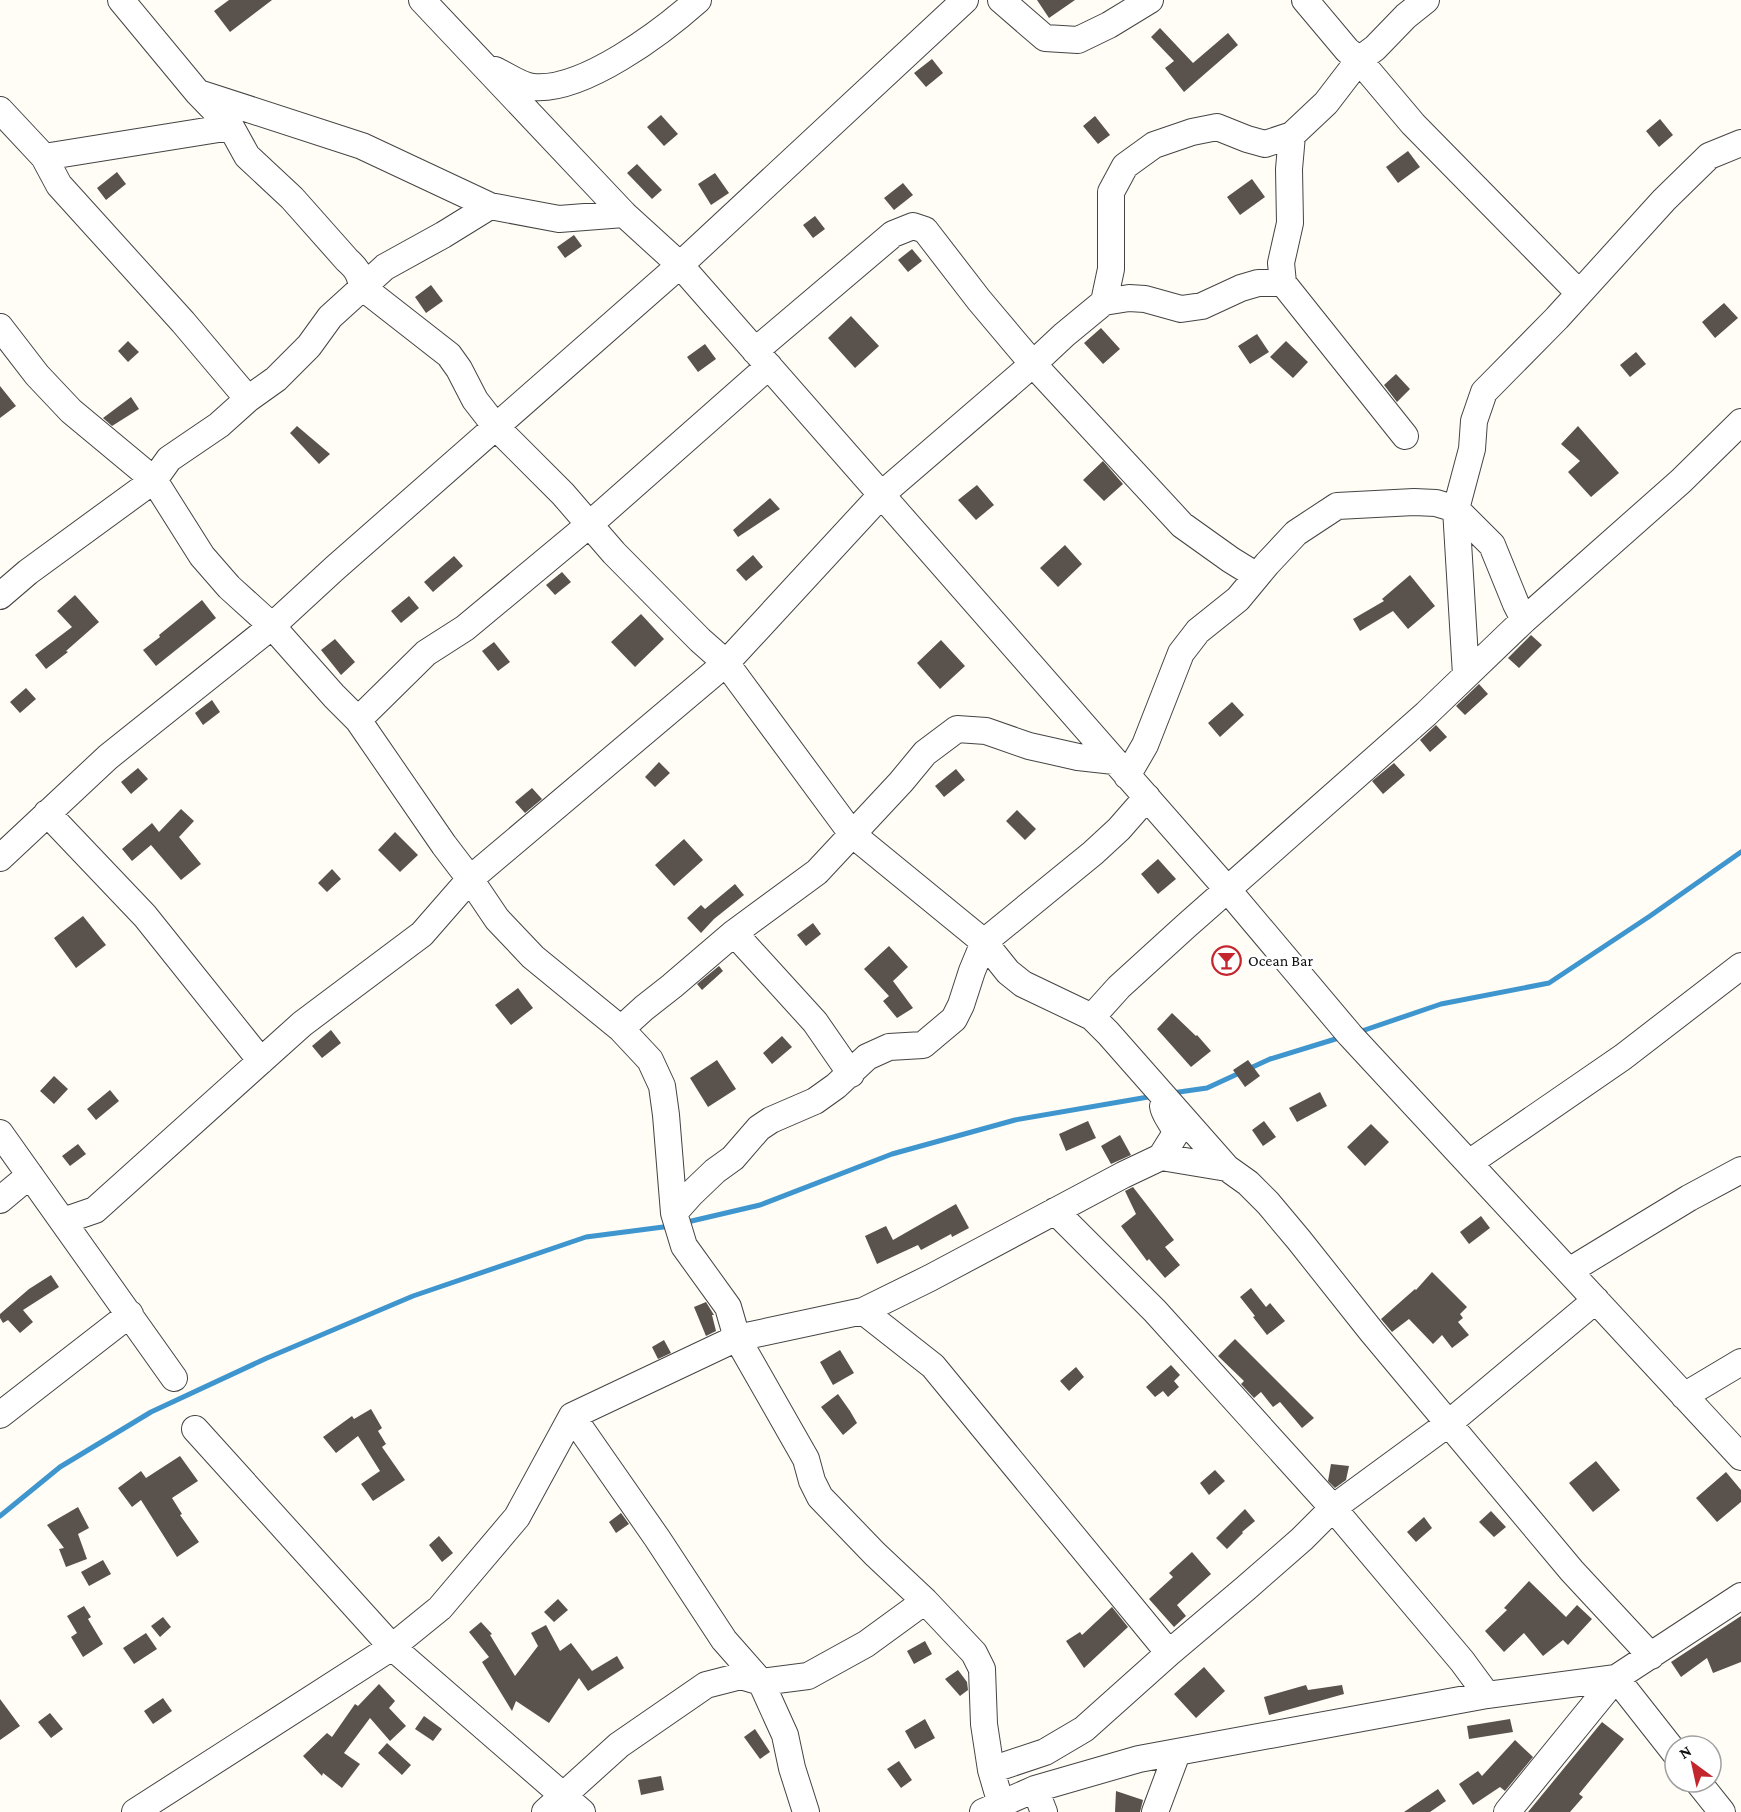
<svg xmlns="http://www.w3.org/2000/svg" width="1741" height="1812" font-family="'Crimson Pro',serif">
	<rect width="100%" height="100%" fill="#fffdf5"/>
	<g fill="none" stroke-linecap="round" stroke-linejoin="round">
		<path stroke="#3f96cf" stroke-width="5" d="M1356,1033L1441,1004L1549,983L1650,916L1741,852
			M1172,1093L1207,1088L1270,1059L1342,1037
			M683,1223L760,1205L892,1154L1015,1120L1154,1096
			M0,1516L60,1467L151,1412L267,1358L413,1296L586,1237L671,1226"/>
	</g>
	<path fill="#5a524d" d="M229,0H272L230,32L214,11Z
		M1037,0H1075L1049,18Z
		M1160,28L1193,63L1228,33L1238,45L1184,92L1165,68L1174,61L1151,37Z
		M932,59L943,73L926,87L914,73Z
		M661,115L678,134L664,146L647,127Z
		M1095,116L1110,135L1098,144L1083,126Z
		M1660,119L1673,135L1659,147L1646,131Z
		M1408,151L1420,167L1398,183L1386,167Z
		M637,164L662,190L652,199L627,173Z
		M117,172L126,184L106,200L97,188Z
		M715,173L729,193L711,205L698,184Z
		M1252,179L1265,197L1240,215L1227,197Z
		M903,183L913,195L894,210L884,198Z
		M815,216L825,229L813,238L803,225Z
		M574,235L582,246L565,258L557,247Z
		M912,249L922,261L908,272L898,260Z
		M431,285L443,301L426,313L415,297Z
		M1724,303L1738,318L1715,338L1702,322Z
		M851,316L879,346L855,368L828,338Z
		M1101,328L1120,349L1103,364L1084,343Z
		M1257,334L1269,352L1250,364L1238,346Z
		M128,341L139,352L128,362L118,351Z
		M1286,341L1308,362L1293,378L1270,357Z
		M705,344L716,359L698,372L687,357Z
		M1636,352L1646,364L1630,377L1620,365Z
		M1396,374L1410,389L1397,402L1384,385Z
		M0,386L16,406L0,418Z
		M131,397L139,409L112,426L103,418Z
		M297,426L330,454L319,464L290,433Z
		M1578,426L1619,473L1591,497L1568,472L1580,461L1561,444Z
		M1103,461L1123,484L1104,501L1083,480Z
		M977,485L994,505L976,520L958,500Z
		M770,498L780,509L738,537L733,530Z
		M1065,545L1082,564L1058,587L1040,568Z
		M753,555L763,567L746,581L736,570Z
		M454,556L463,566L433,592L424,582Z
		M562,572L571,582L555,595L546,585Z
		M1410,575L1435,606L1408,629L1393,611L1360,631L1353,619L1384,601L1382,599Z
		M75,595L99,622L66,651L68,652L46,669L35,655L72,627L57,611Z
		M409,596L419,608L401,623L391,611Z
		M202,600L216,618L156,666L143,650L160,637L159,635Z
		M641,614L664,639L635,667L611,642Z
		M1531,635L1542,645L1519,668L1508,658Z
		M335,639L355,662L341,675L321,650Z
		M941,640L965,666L940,689L917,663Z
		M494,642L510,662L498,671L482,651Z
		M1479,684L1488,694L1465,715L1456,706Z
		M26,688L36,699L20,713L10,702Z
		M212,700L220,712L203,725L195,713Z
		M1232,702L1244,715L1220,737L1208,723Z
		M1436,725L1447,737L1430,752L1420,740Z
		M659,762L670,773L655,787L645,777Z
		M1394,763L1405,775L1383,794L1372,781Z
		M138,768L148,779L131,794L121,782Z
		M956,769L965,780L944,797L935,786Z
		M532,788L542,799L525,813L515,802Z
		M181,809L194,821L179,837L201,864L181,880L151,845L132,861L122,849L152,823L159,832Z
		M1017,810L1036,829L1025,840L1006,821Z
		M395,832L418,855L400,872L378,850Z
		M684,839L703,860L674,886L655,865Z
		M1158,859L1176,879L1158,894L1141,874Z
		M332,869L341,879L327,892L318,883Z
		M735,884L744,895L714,919L701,933L687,918L701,905L705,909Z
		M83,916L106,945L76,968L54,938Z
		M813,923L821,934L806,946L797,935Z
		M889,946L908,967L893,981L913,1008L897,1018L883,1001L889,996L864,969Z
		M719,966L723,971L702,990L697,984Z
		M518,988L533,1008L511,1025L495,1005Z
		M1172,1013L1196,1036L1197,1035L1211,1051L1191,1067L1157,1029Z
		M331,1030L341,1043L322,1058L312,1046Z
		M782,1036L792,1047L772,1064L763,1053Z
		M717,1060L736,1089L708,1107L690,1078Z
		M1248,1060L1260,1076L1245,1087L1233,1070Z
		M54,1076L68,1089L54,1104L40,1091Z
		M110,1090L119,1101L96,1120L87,1109Z
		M1320,1092L1327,1106L1297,1122L1289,1108Z
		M1088,1121L1096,1138L1066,1151L1059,1134Z
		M1264,1121L1276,1137L1263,1146L1252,1130Z
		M1371,1124L1389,1142L1365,1166L1347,1147Z
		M1120,1135L1131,1155L1111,1164L1101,1146Z
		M78,1144L86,1154L70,1166L62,1156Z
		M1133,1187L1174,1240L1165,1247L1180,1265L1165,1278L1149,1259L1147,1261L1121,1226L1136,1214L1125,1191Z
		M956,1204L969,1228L952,1237L951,1234L921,1250L918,1245L877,1264L865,1236L886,1226L893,1240Z
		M1481,1216L1490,1228L1469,1244L1460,1232Z
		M1432,1272L1467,1307L1460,1314L1463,1318L1458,1322L1469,1335L1452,1348L1442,1335L1433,1344L1409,1319L1392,1332L1381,1319L1415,1289L1416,1290Z
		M51,1275L59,1287L23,1310L33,1322L20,1333L8,1320L3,1323L0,1318V1314L29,1289Z
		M1251,1288L1266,1307L1270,1303L1285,1321L1267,1335L1253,1317L1255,1316L1240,1297Z
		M706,1302L714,1315H712L716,1331L706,1336L694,1307Z
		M1235,1339L1314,1418L1302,1428L1280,1402L1273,1407L1261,1392L1254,1398L1241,1384L1244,1381L1218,1356Z
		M664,1340L671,1353L658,1359L652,1347Z
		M840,1350L854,1373L833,1385L820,1362Z
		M1171,1365L1180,1375L1174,1381L1179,1387L1168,1397L1163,1391L1155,1397L1146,1387Z
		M1076,1367L1084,1377L1069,1391L1060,1381Z
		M838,1394L850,1411L857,1423L843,1435L821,1407Z
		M371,1409L382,1428L378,1431L386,1444L382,1447L405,1480L373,1501L361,1484L380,1471L358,1436L336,1453L323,1437L352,1416L354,1419Z
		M180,1456L198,1481L172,1498L182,1514L180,1515L199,1542L177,1557L141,1500L132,1507L118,1488L141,1471L146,1478Z
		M1596,1461L1620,1490L1593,1512L1569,1483Z
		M1331,1464L1349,1466L1346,1480L1335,1488L1328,1481Z
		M1215,1470L1225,1481L1209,1495L1200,1483Z
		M1726,1472L1741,1490V1502L1717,1522L1696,1498Z
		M78,1507L89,1528L78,1534L87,1559L66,1567L59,1549L64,1548L47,1525Z
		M1245,1509L1255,1521L1242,1532L1243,1533L1227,1549L1216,1538Z
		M1491,1511L1506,1527L1494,1537L1479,1522Z
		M621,1513L629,1524L616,1533L609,1522Z
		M1424,1517L1432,1528L1416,1542L1407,1532Z
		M439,1536L453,1553L442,1562L429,1545Z
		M1192,1552L1211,1574L1177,1605L1186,1616L1174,1627L1149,1599L1173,1577L1169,1573Z
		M103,1560L111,1574L89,1586L81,1572Z
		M1529,1581L1566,1617L1577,1605L1592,1619L1568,1645L1563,1640L1543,1656L1524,1633L1504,1652L1485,1631L1507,1610L1504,1608Z
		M558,1599L568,1610L554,1622L544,1612Z
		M84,1606L91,1617L88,1619L103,1644L83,1657L71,1637L77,1633L67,1616Z
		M1112,1607L1128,1627L1084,1668L1066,1641L1080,1632L1082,1635Z
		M1741,1616V1662L1713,1673L1707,1658L1681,1677L1671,1662Z
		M163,1617L171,1627L160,1637L151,1626Z
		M481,1622L492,1634L490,1635L515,1676L538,1646L531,1633L546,1625L560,1651L571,1643L592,1671L617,1656L624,1668L588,1691L579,1678L549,1723L516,1701L512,1711L482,1662L489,1657L469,1632Z
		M146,1633L157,1649L134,1664L123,1648Z
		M925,1641L932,1654L914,1664L907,1651Z
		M1204,1667L1225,1691L1196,1718L1174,1694Z
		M958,1670L967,1682L968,1690L960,1696L945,1679Z
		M379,1684L395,1701L389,1708L406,1726L390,1741L370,1718L344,1753L360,1764L342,1788L323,1773L322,1776L303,1756L327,1733L332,1737L355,1704L358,1706Z
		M1306,1685L1308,1690L1342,1685L1344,1694L1269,1715L1264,1697Z
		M163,1698L172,1711L153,1724L144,1711Z
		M0,1699L20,1726L0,1740Z
		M50,1713L63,1729L51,1738L38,1722Z
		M424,1716L442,1729L433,1741L415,1729Z
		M925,1719L935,1738L915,1749L905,1731Z
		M1510,1719L1513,1732L1469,1739L1467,1726Z
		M1602,1722L1624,1739L1579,1794L1583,1797L1570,1812H1528Z
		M755,1729L770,1752L760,1759L744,1737Z
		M1515,1740L1533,1757L1505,1791L1500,1787L1473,1805L1459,1784L1478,1771L1482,1776Z
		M387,1743L411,1765L402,1775L378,1753Z
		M899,1761L912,1780L901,1788L887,1769Z
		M661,1776L664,1790L641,1795L638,1780Z
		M1438,1789L1446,1801L1430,1812H1404Z
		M1116,1791L1143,1800L1140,1812H1115Z"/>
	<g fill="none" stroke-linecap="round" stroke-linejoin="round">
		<defs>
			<path id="minor" d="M121,0L198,93L231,127L247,156L292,198L347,260C356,268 360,273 362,287L449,355L459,369L475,400L496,427L563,494L614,553L700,640L726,663L852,834L984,942L1008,972L1023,984L1092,1017L1108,1033L1227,1168L1248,1183L1268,1203L1299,1240L1372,1332L1572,1571L1651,1656
				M422,0L624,214L680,265L1227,889L1350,1035L1741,1457
				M1001,0L1045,38L1078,40L1109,25L1150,0
				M1305,0L1347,50L1359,60L1413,124L1579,293
				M495,70C506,75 521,86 533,87C583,92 662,32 698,0
				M202,94L362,146L490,206L559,219L624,214
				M0,110L44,157L59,185L183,322L248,399
				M1292,135L1289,169L1290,223L1281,263L1283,283L1405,436
				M44,157L231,127
				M1104,302L1111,269V192L1125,166L1154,145L1192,132L1217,127L1247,139L1265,144L1292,135L1326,103L1359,60L1375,48L1406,16L1426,0
				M0,327L37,375L71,411L154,480L202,556L229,587L272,626L334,696L358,720L444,845L470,879L497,919L533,957L621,1029L650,1060L662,1086L666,1115L674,1213L684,1246L728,1307L737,1338L806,1459L812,1481L820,1497L875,1554L925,1601L974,1653L982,1669L984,1724L991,1770L1001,1804
				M755,351L893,234L913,226L925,230L979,300L1033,364L1064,335L1104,302L1129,298L1145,299L1181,309L1202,306L1241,288L1258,283H1283
				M0,596L28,572L154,480L169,459L219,425L248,399L276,379L309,346L330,317L385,267L443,235L490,206
				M1466,675L1456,509L1472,449L1474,421L1484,392L1557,318L1664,200L1709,156L1741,143
				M358,720L426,653L465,628L590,524L769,366
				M1127,776L1145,745L1181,653L1198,631L1238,599L1267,564L1296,533L1337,506L1414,502L1436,503L1456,509L1492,545L1516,604L1524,620
				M47,813L145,916L261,1061
				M0,858L108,757L272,626L335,568L680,265L965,0
				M734,933L815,1022L851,1074
				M1092,1017L1119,987L1186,926L1426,714L1524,620L1681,481L1741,422
				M621,1029L644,1008L672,986L734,933L817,872L901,782L925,753L957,729L986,731L1029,746L1078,757L1114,761
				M0,1133L174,1378
				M1161,1157L1227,1168
				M1469,1163L1623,1057L1741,966
				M0,1200L30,1175
				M1055,1211L1155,1311L1333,1508L1462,1661L1487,1695
				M674,1213L691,1194L715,1171L733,1158L759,1128L771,1120L815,1101L836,1086L867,1057L889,1047L923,1045L948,1024L954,1019L961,1005L972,971L984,942L1093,853L1119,829L1147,797
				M63,1221L95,1210L302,1024L422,934L470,879L726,663L882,494L1033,364L1182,525L1231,560L1257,576
				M1569,1271L1689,1198L1741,1170
				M863,1311L933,1366L1169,1653
				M1684,1396L1741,1362
				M0,1415L130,1314
				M572,1416L657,1538L724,1640L761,1682
				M195,1429L392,1647L582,1812
				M991,1770L1045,1752L1084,1729L1169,1653L1246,1588L1302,1539L1333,1508L1449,1423L1596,1300
				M1698,1782L1722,1812
				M1035,1789L1044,1812
				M135,1812L392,1647L440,1608L517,1517L572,1416L737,1338L863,1311L930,1278L1123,1175L1161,1157L1176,1133C1173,1123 1164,1115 1163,1106
				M545,1812L619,1745L706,1685L741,1676L761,1682
				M806,1812L792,1768L785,1735L761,1682L808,1676L866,1644L925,1601
				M983,1812L1035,1789L1139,1759L1487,1695L1616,1678L1741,1596
				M1155,1812L1177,1753
				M1507,1812L1616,1678L1675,1753"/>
		</defs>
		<use href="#minor" stroke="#444" stroke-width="28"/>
		<use href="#minor" stroke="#fff" stroke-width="26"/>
	</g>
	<defs>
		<symbol id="bar-ring" viewBox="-11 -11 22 22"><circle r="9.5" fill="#fff" stroke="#c4262e" stroke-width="1.5"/><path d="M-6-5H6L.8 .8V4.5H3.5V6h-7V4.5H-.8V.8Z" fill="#c4262e"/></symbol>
	</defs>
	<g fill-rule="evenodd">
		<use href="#bar-ring" x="1210" y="944" width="33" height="33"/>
	</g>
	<g text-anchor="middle" stroke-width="6" stroke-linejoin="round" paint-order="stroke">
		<g font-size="16" fill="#111" stroke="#fff" text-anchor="start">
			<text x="1248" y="966">Ocean Bar</text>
		</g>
	</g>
	<g transform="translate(1693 1764) rotate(327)"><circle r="28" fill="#ffffff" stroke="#a0a0a0" stroke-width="1.5"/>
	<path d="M0-4.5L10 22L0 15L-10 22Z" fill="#c4262e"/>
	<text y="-9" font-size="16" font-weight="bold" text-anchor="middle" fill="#111111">N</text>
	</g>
</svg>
